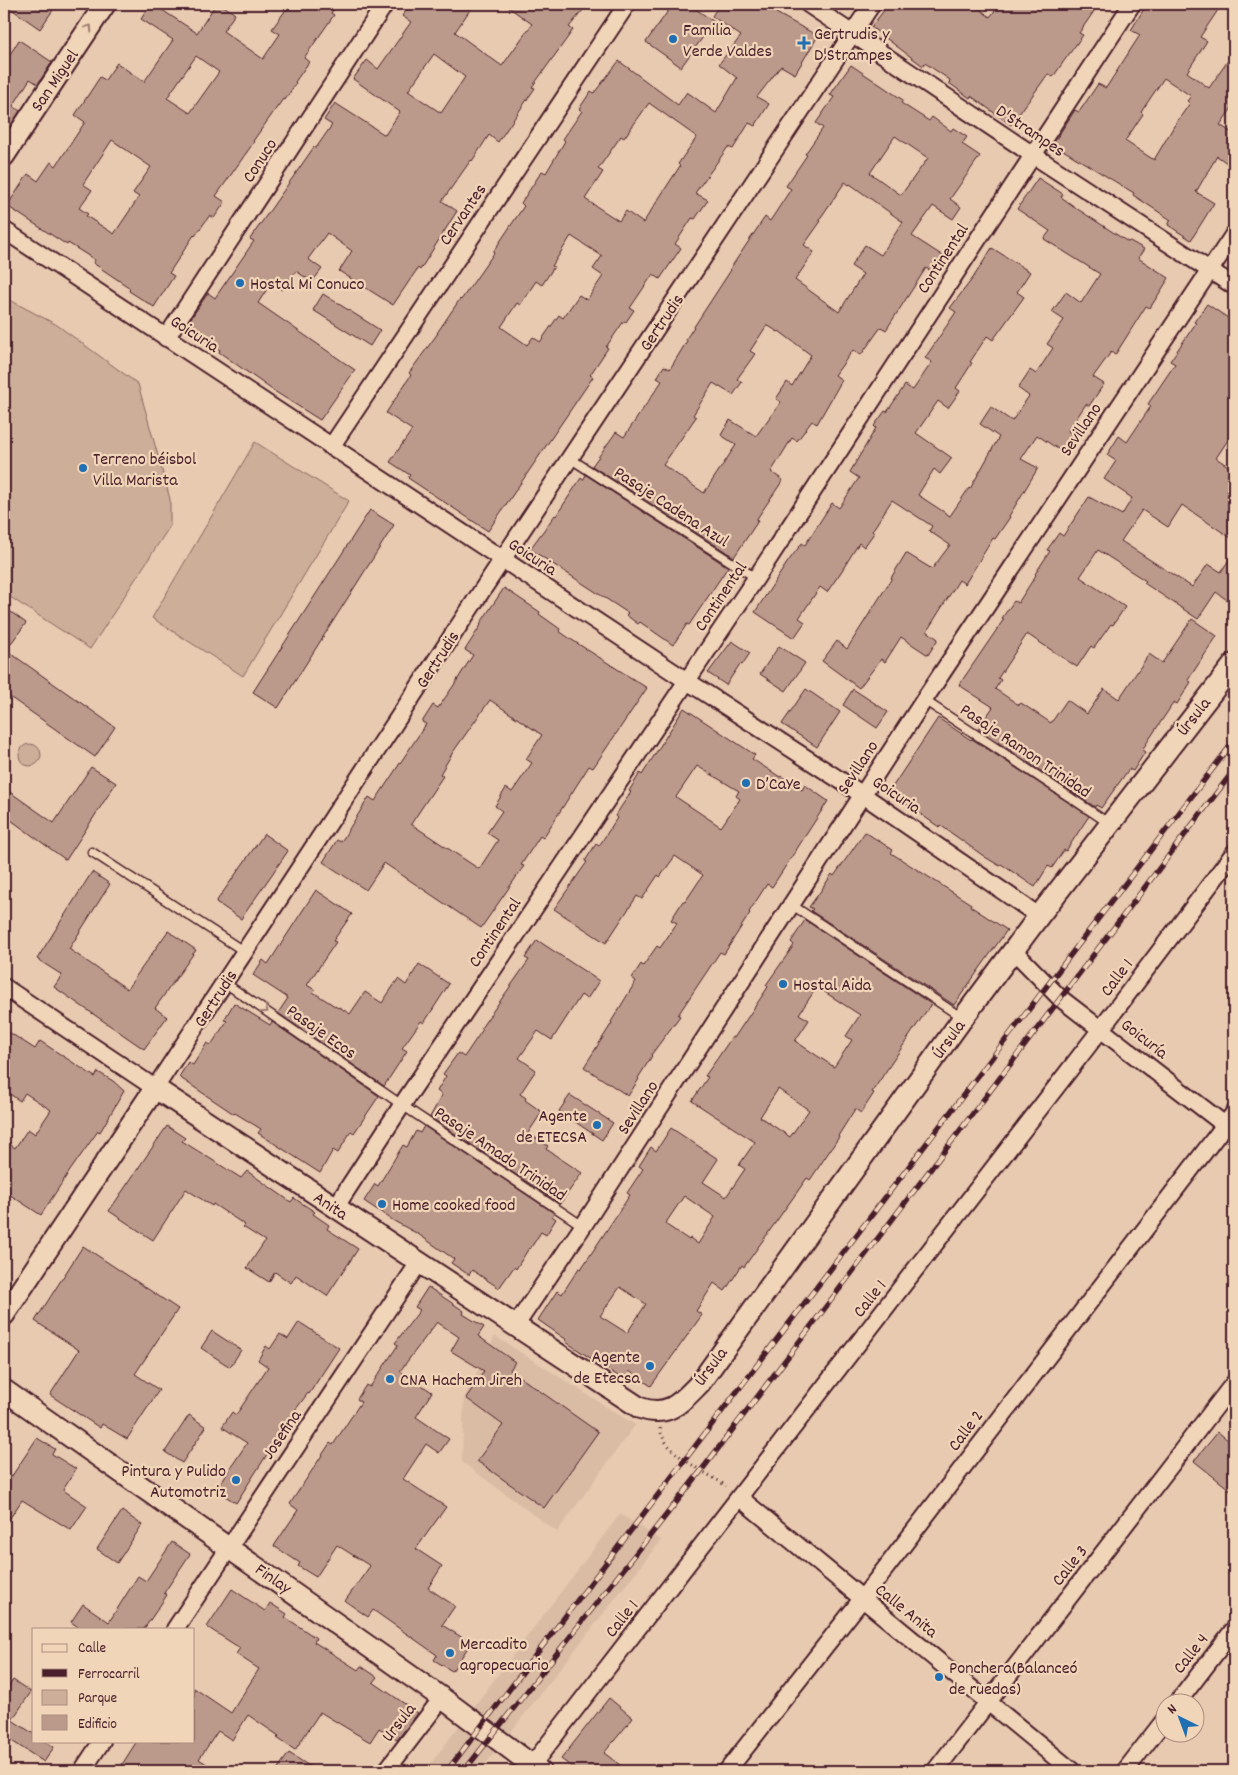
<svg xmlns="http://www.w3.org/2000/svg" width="1238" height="1775" font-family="Dekko,sans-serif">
	<rect width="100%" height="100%" fill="#e7cab0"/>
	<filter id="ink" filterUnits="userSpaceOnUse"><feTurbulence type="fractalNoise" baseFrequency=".02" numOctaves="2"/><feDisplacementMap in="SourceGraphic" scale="10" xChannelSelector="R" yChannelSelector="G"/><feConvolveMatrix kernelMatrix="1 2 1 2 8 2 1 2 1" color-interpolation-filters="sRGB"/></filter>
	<g filter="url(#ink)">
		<path fill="#dabca5" d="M495,1336L635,1425L557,1532L462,1462L464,1398Z
			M620,1514L661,1540L480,1771H425Z"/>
		<path fill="#cdae99" stroke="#8c6662" d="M4,297L57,325L138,384L170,499V526L90,649L4,593Z
			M255,442L349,501L243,676L152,618Z
			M19 755a11 11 0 1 1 22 0a11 11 0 1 1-22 0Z"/>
		<path fill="#bc9a8b" stroke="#4a1f2b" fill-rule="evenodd" d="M4,4H57L40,29Z
			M151,4H153L197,33L216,4H221L235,14L223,31L263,59L280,34L272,29L290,4H338L331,13L334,15L304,58L309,62L295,82L296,83L285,100L283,99L253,141L254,142L216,196L225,202L214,218L210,215L195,236L194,235L169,273L174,276L154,307L129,291L130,288L93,263L95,260L68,243L67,245L7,206L28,174L38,181L51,162L56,166L85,122L75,115L100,77L105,80L117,63L144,82L173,40L141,19ZM196,56L219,72L190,113L167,98ZM112,140L151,167L133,193L139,197L114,234L86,216L88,214L79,208L92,190L83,184Z
			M411,4H474L455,32L502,66L532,24L504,4H588L569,27L573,30L532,87L535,88L498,142L489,135L472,161L471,160L442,201L457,211L420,270L418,268L393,305L339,271L352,251L327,233L308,259L322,269L312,282L296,271L282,290L271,283L258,303L355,370L320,420L271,389L219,352L220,350L185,327L208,293L215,298L254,241L250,239L314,147L316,148L332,125L324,120L335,103L385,135L400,112L353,79L367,60L378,69L411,22L402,16ZM434,54L465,77L441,113L408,91Z
			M673,4H689L714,22L681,67L646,42Z
			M720,4H769L778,10L776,13L818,36L795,74L781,66L757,97L769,104L755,126L749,123L733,149L728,147L695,193L708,200L695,219L692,218L675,244L681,248L660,279L653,274L630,308L634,310L626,322L624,321L606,347L608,348L590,375L593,377L488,531L408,478L410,475L390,462L412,430L386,413L411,375L409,373L438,333H437L460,299L461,300L494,253L493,252L524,206L521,203L542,171L546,173L565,141L563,139L582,111L579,109L591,91L594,93L619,61L678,105L687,92L716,113L737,78L719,64L741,36L712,16ZM649,103L697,137L678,164L680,166L643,223L626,211L619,221L585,199L603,172L598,169L621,136L624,138ZM571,236L602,256L593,269L603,276L587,300L579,295L563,318L559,315L540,342L533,337L527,345L501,327L517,303L520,305L536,281L542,285L554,267L552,266Z
			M889,4H973L990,17L1000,4H1099L1079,33L1083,35L1064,61L1053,77L1048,74L1011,125L971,96L970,98L949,83L950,80L925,63L923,66L871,27Z
			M1147,4H1222L1200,37L1207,41L1187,72L1209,88L1234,52V105L1220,125L1234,134V168L1217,156L1196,192L1214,203L1191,240L1168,225L1171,220L1133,195L1134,193L1053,144L1075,110L1079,112L1098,84L1106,88L1140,35L1131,30ZM1164,78L1191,96L1187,101L1190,103L1174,126L1154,160L1125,141L1143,114L1141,112Z
			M19,40L52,62L38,84L30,79L13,106L20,111L4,135V64Z
			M851,65L903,100L901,103L929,121L932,117L951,131L953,128L967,137L962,144L980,156L950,199L961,207L953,219L933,206L912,236L943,256L932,272L926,268L886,330L881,327L861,355L853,350L835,375L842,380L817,424L812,421L797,441L792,438L771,472L783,480L756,520L758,521L734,557L592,466L616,432L624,437L662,381L657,378L664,366L670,369L687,341L686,339L731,270L730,269L765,217L770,221L791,189L786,186L807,155L805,154L823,128L816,123L834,97L830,95ZM895,136L928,158L901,195L870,173ZM845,182L849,185L850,184L903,222L881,255L865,245L851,266L863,274L839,312L795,280L814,252L804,245L821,221L819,220ZM767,325L778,332L779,331L811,355L792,386L787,382L776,399L781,402L756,436L730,420L721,435L736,445L704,493L663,465L696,417L693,415L713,383L733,395L742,382L737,379L755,354L750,351Z
			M1038,178L1063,194L1061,197L1079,210L1128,242L1130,241L1144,249L1138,258L1169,278L1150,308L1146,306L1115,355L1111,352L1093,377L1104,384L1089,406L1086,404L1068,431L1072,434L1061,451L1037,435L1021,459L1038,468L1009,516L1010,517L995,539L993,538L965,584L959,580L927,631L938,639L928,655L901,637L885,662L881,659L859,688L822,661L837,641L847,649L892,578H891L906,553L932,569L950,545L929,531L932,526L892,500L872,531L874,533L864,547L859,543L841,572L827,592L820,587L799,618L805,622L794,638L755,612L787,563L802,543L805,545L832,503L839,508L859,478L850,472L876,428L874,426L885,411L887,412L905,385L913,390L932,362L925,358L956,312L950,308L973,278L992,248L1030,272L1017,292L1024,297L993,340L987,336L970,362L972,363L956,388L960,391L948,408L938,401L916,433L952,458L940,474L934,469L918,495L950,516L969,488L970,489L999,437L980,424L991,407L1012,421L1029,396L1018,388L1030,370L1036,374L1053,348L1047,344L1064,320L1052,312L1066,292L1081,303L1100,274L1044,239L1050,231L1017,209Z
			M323,294L380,330L370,346L313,310Z
			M1207,304L1234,322V431L1216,458L1234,470V540L1182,505L1168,527L1142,510L1121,541L1192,587L1208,564L1221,572L1234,552V605L1216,592L1198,619L1144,583L1146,581L1098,550L1080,577L1125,607L1113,625L1111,624L1094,648L1091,646L1077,667L1027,634L998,678L1001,680L995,689L1019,705L1021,703L1051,723L1067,700L1087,714L1104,689L1119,699L1149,654L1162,663L1192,619L1217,636L1188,680L1191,682L1177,704L1174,702L1142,750L1145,752L1133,771L1129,769L1101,808L1096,805L1095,807L978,729L993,707L959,685L1004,619L1002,618L1014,601L1018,603L1036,575L1035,574L1050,551L1047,550L1059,533L1063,536L1089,497L1122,515L1132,498L1104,479L1116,461L1107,455L1119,436L1127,442L1151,406L1148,404L1175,364L1170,361L1196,323L1194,322Z
			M586,475L728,567L689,625L687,624L673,645L640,622L638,624L626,615L628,613L530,549L555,515L556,516L581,478L583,480Z
			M370,510L394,525L278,708L253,692Z
			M504,588L540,612L539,614L560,629L559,631L572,640L647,688L593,768L589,766L543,838L540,836L521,865L524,866L481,928L384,863L366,890L323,862L337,840L341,842L369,797L375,801L426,724L422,722L433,705L438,708L454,685L473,655L465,650L481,625L480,624ZM490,700L542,735L526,759L532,763L512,792L506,788L495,806L502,811L487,833L498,840L479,869L411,824L443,776L440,774L453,752Z
			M4,607L26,623L6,650L115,727L95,757L4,693Z
			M732,641L750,653L742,665L740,664L726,685L708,673Z
			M779,646L805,663L786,691L760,674Z
			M806,689L840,712L817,747L782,724Z
			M853,689L888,712L877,728L843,705Z
			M684,708L755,755L752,759L780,777L781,776L802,790L805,785L828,801L772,887L767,884L749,912L750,913L724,954L720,952L678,1015L680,1016L651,1055L652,1056L638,1078L639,1079L628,1096L584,1067L612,1023L611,1022L636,981L632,978L641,964L643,966L657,946L660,948L677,923L671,920L683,901L685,902L703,875L675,856L660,877L658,875L642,899L637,896L606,943L554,909L587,862L585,861L596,844L599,846L617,818L615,816L631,792L629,791L640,773L642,775ZM697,766L739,791L736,796L740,799L721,827L676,797Z
			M938,718L971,740L972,739L1089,816L1066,851L1064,850L1052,868L1048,866L1035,887L1001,864L1000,866L985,857L940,825L939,827L889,792Z
			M91,767L116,783L66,860L4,815V788L54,823Z
			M865,832L893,850L891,853L971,904L970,906L1007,930L954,1005L811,911L813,909L809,907L820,892L832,874L834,876Z
			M264,834L288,851L241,919L216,902Z
			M92,872L110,884L69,949L127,989L168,931L196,950L155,1008L167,1017L144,1049L54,987L62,975L37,959Z
			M316,890L352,914L333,941L336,942L307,985L315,990L313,992L338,1008L339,1007L350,1014L365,992L382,1003L398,979L406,985L419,964L449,984L424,1023L421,1021L402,1048L407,1051L384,1086L278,1013L288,998L253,975L263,960L268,964Z
			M805,920L931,1004L872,1092L874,1093L861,1113L855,1109L838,1136L839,1137L810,1180L807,1178L744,1267L742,1265L725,1291L714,1283L696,1311L702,1315L651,1386L629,1371L624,1380L566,1342L567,1340L538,1320L557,1291L562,1294L579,1268L581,1269L630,1195L627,1193L643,1169L639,1166L651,1147L656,1151L671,1128L718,1159L703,1182L726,1197L745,1169L739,1165L755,1142L692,1101L708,1077L705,1076L717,1059L732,1037L734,1038L768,987L766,985L794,945L791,942ZM817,987L860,1015L846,1036L852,1040L834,1067L795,1041L809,1020L799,1014ZM778,1089L809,1110L790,1137L760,1117ZM684,1196L715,1217L698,1244L690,1238L689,1240L665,1224ZM620,1287L646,1304L627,1333L600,1316Z
			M537,940L599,981L587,999L581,995L552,1040L538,1031L519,1058L536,1070L520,1094L526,1098L525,1100L542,1112L528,1133L548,1146L546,1149L582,1173L560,1204L430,1117L442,1095L437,1091L446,1076L443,1074L458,1053L464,1057L483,1029L481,1028L529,960L525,958Z
			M234,1003L270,1025L272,1022L379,1096L354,1133L351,1131L338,1153L333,1150L320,1173L258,1133L261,1129L235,1113L234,1114L179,1077L188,1062L193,1065L207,1043L211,1045L227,1021L224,1020Z
			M4,1029L35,1049L40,1041L95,1077L98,1072L113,1081L124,1091L100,1132L98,1131L67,1175L41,1215L4,1191V1140L15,1148L28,1129L35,1134L51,1110L25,1093L20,1101L4,1090Z
			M570,1095L613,1123L602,1140L559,1111Z
			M167,1126L185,1138L182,1141L241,1178L247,1171L291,1202L294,1198L315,1212L313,1214L329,1225L327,1229L358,1249L327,1296L296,1275L291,1283L275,1272L269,1282L247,1268L265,1241L243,1227L245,1225L213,1204L212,1206L186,1189L153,1240L109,1211Z
			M424,1126L554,1213L552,1216L556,1219L546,1235L541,1232L530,1249L529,1248L516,1269L514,1267L499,1288L472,1270L469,1275L451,1263L454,1259L418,1234L394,1221L364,1201L375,1184L378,1186L403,1145L407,1147L416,1131L420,1133Z
			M83,1246L178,1309L135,1374L159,1390L127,1439L102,1424L100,1428L50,1395L79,1350L35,1321Z
			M428,1287L464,1311L463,1314L484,1327L478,1336L515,1362L510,1370L598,1432L544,1508L477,1461L503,1425L466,1398L484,1371L451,1351L459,1337L437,1322L400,1371L432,1392L416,1417L449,1439L439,1453L426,1444L403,1479L446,1507L416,1549L442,1566L428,1588L455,1606L442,1625L471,1643L452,1671L434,1660L437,1655L373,1610L368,1617L345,1601L370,1566L337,1545L316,1577L298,1566L300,1563L274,1546L298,1510L290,1504L330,1443L333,1445L361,1402L357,1399L366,1385L370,1387L398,1345L395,1343L420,1310L415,1307Z
			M299,1322L339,1348L309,1394L308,1393L296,1409L236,1503L216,1490L247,1443L222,1427L232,1412L236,1415L268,1367L258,1360L266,1346L270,1349L280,1334L288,1339Z
			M212,1331L241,1350L230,1367L201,1348Z
			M189,1415L206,1427L182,1463L165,1452Z
			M1218,1432L1234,1445V1493L1194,1461Z
			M37,1438L55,1449L52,1454L76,1469L63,1490L87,1506L71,1530L22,1500L4,1527V1488Z
			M122,1511L142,1525L117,1563L97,1549Z
			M172,1542L190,1554L164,1593L167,1595L144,1629H81L71,1622L83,1604L109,1622L138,1576L146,1581Z
			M232,1589L265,1611L270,1603L287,1614L285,1617L316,1638L314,1642L358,1670L361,1666L377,1677L373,1682L418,1713L397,1740L379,1728L370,1742L320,1712L295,1750L277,1738L279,1736L248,1715L232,1740L218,1731L199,1759L217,1771H130L121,1766L137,1741H194V1688L231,1713L259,1669L236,1654L240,1648L207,1627Z
			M13,1680L31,1692L12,1720L34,1734V1741H45L54,1747L44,1762L4,1736V1694Z
			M609,1698L633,1718L604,1753L628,1771H577L561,1759Z
			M289,1753L317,1771H276Z"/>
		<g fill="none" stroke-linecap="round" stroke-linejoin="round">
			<defs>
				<path id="service" d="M571,459L756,578
					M924,700L1110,824
					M92,852L245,952
					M792,905L961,1017
					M225,983L402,1105L583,1226"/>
				<path id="minor" d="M808,4L1033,155L1234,286
					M4,230L687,681L863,795L1039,916
					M166,338L385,4
					M331,447L627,4
					M1013,950L1060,998L1234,1132
					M4,987L155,1088L502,560L872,4
					M335,1208L402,1105L756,578L1132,4
					M516,1325L583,1226L924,700L1234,234
					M740,1498L1072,1771
					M175,1629L420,1261
					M1178,1702L1234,1629
					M532,1765L1101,1029L1234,853
					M82,1771L102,1741
					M386,1771L442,1698
					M727,1771L862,1599L1234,1113
					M935,1771L1234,1383
					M1125,1771L1166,1718"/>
				<path id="tertiary" d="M4,156L105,4
					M4,1315L155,1088L640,1408C669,1418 681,1402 700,1383L963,1018L1039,916L1234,664
					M4,1390L442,1698L540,1771"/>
			</defs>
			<use href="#service" stroke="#4a1f2b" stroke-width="11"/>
			<use href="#minor" stroke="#4a1f2b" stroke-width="20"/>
			<use href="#tertiary" stroke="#4a1f2b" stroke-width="24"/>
			<path stroke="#4a1f2b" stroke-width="3" stroke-dasharray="1 4" stroke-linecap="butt" d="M660,1428C663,1454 707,1472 726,1486"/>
			<use href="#service" stroke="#f1d5b8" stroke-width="8"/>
			<use href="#minor" stroke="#f1d5b8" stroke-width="16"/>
			<use href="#tertiary" stroke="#f1d5b8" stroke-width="20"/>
			<defs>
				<path id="rail" d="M447,1771L1234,741
					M464,1771L701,1471L1234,770"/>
			</defs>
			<use href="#rail" stroke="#4a1f2b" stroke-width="5.5"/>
			<use href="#rail" stroke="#f1d5b8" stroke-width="4" stroke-dasharray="11" stroke-linecap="butt"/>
		</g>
		<defs><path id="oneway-chevron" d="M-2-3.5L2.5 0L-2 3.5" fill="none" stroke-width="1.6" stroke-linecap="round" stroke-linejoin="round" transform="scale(1.25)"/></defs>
		<g stroke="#9e7a72">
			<use href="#oneway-chevron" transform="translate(89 28) rotate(-56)"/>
			<use href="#oneway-chevron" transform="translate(265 1010) rotate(35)"/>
		</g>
	</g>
	<g fill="#1f6fb2" stroke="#f1d5b8" stroke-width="2">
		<circle cx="673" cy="39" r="5"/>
		<path d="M801.5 35.5h5v5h5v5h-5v5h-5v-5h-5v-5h5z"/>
		<circle cx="240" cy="283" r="5"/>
		<circle cx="83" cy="468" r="5"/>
		<circle cx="746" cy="783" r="5"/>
		<circle cx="783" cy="984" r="5"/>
		<circle cx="597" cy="1125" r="5"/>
		<circle cx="382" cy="1204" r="5"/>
		<circle cx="650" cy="1366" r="5"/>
		<circle cx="390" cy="1379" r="5"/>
		<circle cx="236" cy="1480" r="5"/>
		<circle cx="450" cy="1653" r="5"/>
		<circle cx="939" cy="1677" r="5"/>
	</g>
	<g text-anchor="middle" stroke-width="4.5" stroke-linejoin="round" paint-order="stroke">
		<g font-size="18" fill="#4a1f2b" stroke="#f1d5b8" text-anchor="start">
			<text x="683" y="35">Familia<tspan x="683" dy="21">Verde Valdes</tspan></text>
			<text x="814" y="39">Gertrudis y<tspan x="814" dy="21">D'Strampes</tspan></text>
			<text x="250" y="289">Hostal Mi Conuco</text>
			<text x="93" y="464">Terreno béisbol<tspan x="93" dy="21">Villa Marista</tspan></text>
			<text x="756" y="789">D’CaYe</text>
			<text x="793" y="990">Hostal Aida</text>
			<text x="587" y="1121" text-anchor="end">Agente<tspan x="587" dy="21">de ETECSA</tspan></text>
			<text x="392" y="1210">Home cooked food</text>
			<text x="640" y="1362" text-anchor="end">Agente<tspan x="640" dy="21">de Etecsa</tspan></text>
			<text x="400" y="1385">CNA Hachem Jireh</text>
			<text x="226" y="1476" text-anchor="end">Pintura y Pulido<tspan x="226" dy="21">Automotriz</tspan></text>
			<text x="460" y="1649">Mercadito<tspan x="460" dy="21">agropecuario</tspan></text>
			<text x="949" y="1673">Ponchera(Balanceó<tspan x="949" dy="21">de ruedas)</tspan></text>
		</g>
		<g font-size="18" fill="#4a1f2b" stroke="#f1d5b8">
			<text transform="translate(54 80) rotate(-56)" y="6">San Miguel</text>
			<text transform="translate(1031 130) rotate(34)" y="6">D'Strampes</text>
			<text transform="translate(259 160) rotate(-57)" y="6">Conuco</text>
			<text transform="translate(462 214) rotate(-56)" y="6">Cervantes</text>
			<text transform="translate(942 258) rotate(-57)" y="6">Continental</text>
			<text transform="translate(661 322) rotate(-56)" y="6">Gertrudis</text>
			<text transform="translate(195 333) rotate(33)" y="6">Goicuria</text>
			<text transform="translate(1080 429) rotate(-56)" y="6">Sevillano</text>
			<text transform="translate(672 506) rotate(33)" y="6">Pasaje Cadena Azul</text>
			<text transform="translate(533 556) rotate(33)" y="6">Goicuria</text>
			<text transform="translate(720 596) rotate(-56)" y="6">Continental</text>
			<text transform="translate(437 659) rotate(-57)" y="6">Gertrudis</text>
			<text transform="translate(1193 716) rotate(-52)" y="6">Úrsula</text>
			<text transform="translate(1026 750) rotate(34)" y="6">Pasaje Ramon Trinidad</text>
			<text transform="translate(857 767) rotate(-57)" y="6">Sevillano</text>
			<text transform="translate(897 794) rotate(34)" y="6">Goicuria</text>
			<text transform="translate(494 932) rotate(-56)" y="6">Continental</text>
			<text transform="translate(1116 977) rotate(-53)" y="6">Calle 1</text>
			<text transform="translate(215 998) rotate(-57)" y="6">Gertrudis</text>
			<text transform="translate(322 1031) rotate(35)" y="6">Pasaje Ecos</text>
			<text transform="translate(1145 1038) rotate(38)" y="6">Goicuría</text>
			<text transform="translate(948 1039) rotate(-54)" y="6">Úrsula</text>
			<text transform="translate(637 1107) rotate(-57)" y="6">Sevillano</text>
			<text transform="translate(501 1153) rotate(34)" y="6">Pasaje Amado Trinidad</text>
			<text transform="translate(331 1205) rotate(33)" y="6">Anita</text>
			<text transform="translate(869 1298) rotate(-52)" y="6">Calle 1</text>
			<text transform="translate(710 1366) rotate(-53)" y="6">Úrsula</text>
			<text transform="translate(965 1430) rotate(-53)" y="6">Calle 2</text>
			<text transform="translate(281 1434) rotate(-56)" y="6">Josefina</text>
			<text transform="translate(1069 1565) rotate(-52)" y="6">Calle 3</text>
			<text transform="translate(274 1578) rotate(35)" y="6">Finlay</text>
			<text transform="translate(907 1610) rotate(39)" y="6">Calle Anita</text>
			<text transform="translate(621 1618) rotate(-52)" y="6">Calle 1</text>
			<text transform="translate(1190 1653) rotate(-52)" y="6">Calle 4</text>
			<text transform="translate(398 1722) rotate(-52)" y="6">Ursula</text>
		</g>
	</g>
	<rect width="1238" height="1775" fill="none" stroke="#f1d5b8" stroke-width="20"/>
	<rect x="10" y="10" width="1218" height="1755" fill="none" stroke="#4a1f2b" stroke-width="2" filter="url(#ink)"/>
	<rect x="32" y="1628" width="162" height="115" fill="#f1d5b8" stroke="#ae8c80"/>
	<rect x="42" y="1644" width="25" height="8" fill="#f1d5b8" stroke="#ae8c80"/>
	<text x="78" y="1652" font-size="15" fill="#4a1f2b">Calle</text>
	<rect x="42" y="1669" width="25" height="8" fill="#4a1f2b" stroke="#ae8c80"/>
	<text x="78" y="1678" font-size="15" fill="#4a1f2b">Ferrocarril</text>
	<rect x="42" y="1690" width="25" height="15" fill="#cdae99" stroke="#ae8c80"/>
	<text x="78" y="1702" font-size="15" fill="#4a1f2b">Parque</text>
	<rect x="42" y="1715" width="25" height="15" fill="#bc9a8b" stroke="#ae8c80"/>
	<text x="78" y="1728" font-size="15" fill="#4a1f2b">Edificio</text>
	<g transform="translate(1180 1718) rotate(318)"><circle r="24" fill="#f1d5b8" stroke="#ae8c80"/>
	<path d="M0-4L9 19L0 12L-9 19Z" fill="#1f6fb2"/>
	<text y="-8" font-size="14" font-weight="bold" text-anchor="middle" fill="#4a1f2b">N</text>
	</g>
</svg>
